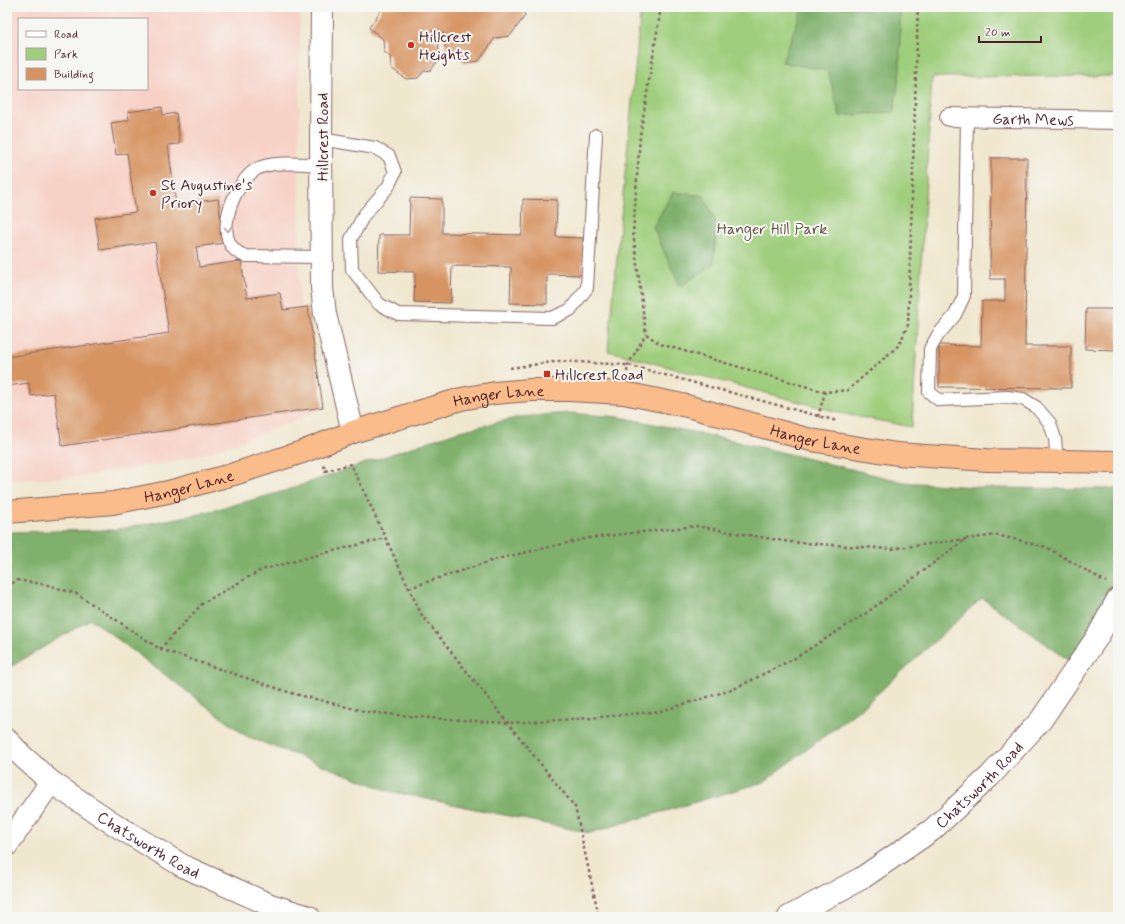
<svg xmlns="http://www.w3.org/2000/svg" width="1125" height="924" font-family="Mynerve,sans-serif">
	<rect width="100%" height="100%" fill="#f6f6f2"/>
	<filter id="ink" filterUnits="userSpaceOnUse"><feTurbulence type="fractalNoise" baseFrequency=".025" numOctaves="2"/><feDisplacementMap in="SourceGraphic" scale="8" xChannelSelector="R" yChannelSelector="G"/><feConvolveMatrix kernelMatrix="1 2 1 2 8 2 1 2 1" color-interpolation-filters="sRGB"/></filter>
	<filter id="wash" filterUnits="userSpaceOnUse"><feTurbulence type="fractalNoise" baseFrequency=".012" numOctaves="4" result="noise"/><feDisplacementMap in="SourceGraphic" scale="16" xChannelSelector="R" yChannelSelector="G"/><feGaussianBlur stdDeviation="0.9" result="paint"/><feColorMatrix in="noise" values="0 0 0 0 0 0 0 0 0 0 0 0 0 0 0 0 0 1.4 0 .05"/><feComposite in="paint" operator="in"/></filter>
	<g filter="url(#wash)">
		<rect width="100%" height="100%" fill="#f0e7cf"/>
		<path fill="#f7d1c6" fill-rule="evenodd" d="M7,7H300L299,297L320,408L319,411L230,445L203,454L159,464L75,477L7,481ZM19,19H147V89H19Z"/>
		<path fill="#9fce7c" stroke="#747654" d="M641,7H1118V76L932,77L912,427L849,415L608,351Z"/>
		<path fill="#7fb16c" stroke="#64684c" d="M803,7H900V71L894,112L840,116L828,71L782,62Z
			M673,192L704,196L717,225L713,265L680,287L653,227Z
			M569,413L620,417L731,440L904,482L988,488L1118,489V584L1071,662L982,598L864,706L764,782L590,833L389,791L246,736L91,619L7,669V532L113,530L199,514L278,493L456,432L520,417Z"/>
		<g id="blocks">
			<path fill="#d79463" d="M380,7H523L525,16L510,36L495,38L479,61L465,63L445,47V35L435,28L432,31V38L438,43L440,58L431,70L424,71L418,78L406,79L391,68L390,56L384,52L383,39L369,28L381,10Z
				M162,107L163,115L176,113L180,144L168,145L176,205L218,199L224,243L196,247L199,267L241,261L247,298L280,293L283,310L308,307L323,407L62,446L54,393L31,396L29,383L7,386V357L169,333L155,242L100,250L95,218L136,212L127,153L116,155L111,123L129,120L128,112Z
				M991,158H1027L1025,346H1071V388L939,387V345L981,346L982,301H1005V279H990Z
				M410,198L442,199V233L522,235L523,199L557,200L556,237L583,238V275L547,274V304L510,303L511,267L452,266L451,303L414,302L415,272L378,271L379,235H409Z
				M1086,309H1118V350L1085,349Z"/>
		</g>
	</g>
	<g filter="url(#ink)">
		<use href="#blocks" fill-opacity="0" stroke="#846564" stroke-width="1"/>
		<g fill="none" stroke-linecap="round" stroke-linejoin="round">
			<defs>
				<path id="service" d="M967,117L964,296L955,315L938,335L930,349L929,392L939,400L1007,397L1023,399L1036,407L1050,423L1055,439L1057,461
					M321,139L375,148L389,156L395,172L388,187L364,215L351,239L352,269L379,304L398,314L552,318L570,310L587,288L596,135
					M322,257L246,256C209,245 232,186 255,170C270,160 305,164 322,165"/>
				<g id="pedestrian">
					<path id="s1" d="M949,117L1118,120"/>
				</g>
				<g id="minor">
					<path d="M322,7L321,139L322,288L325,314L353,432"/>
					<path id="s2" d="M7,740L21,755L51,782L114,824L183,866L270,905L309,917"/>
					<path d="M7,845L51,782"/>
					<path id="s3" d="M789,917L862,878L932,830L990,776L1041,720L1098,636L1118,599"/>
				</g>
				<g id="trunk">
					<path id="s4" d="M7,512L113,503L168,492L234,474L302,452L353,432L461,399L495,393L530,390H569L624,393L687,406L811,440L897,454L987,460L1118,462"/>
				</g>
			</defs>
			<use href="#service" stroke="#846564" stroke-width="14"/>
			<use href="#pedestrian" stroke="#846564" stroke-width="20"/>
			<use href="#minor" stroke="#846564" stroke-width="24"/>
			<use href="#trunk" stroke="#846564" stroke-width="24"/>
			<path stroke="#846564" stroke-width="2.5" stroke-dasharray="3 3" stroke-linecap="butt" d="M661,7L640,136L633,233L646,334L660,344L825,392L848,390L899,345L908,325L918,7
				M510,368L560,361L628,365L837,421
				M627,372L628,365L646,334
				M818,417L825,392
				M324,465L325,471L351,464L421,614L575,807L599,917
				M7,587L17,580L48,585L77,594L160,649L291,693L367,712L429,718L508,723L591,718L661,711L734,689L795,658L865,614L966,539L997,535L1046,547L1106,582
				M409,588L497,559L589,538L696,526L790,542L891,549L966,539
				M160,649L203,603L261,570L329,552L386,538"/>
			<use href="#service" stroke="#fff" stroke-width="12"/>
			<use href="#pedestrian" stroke="#fff" stroke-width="18"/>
			<use href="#minor" stroke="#fff" stroke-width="22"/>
			<use href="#trunk" stroke="#f9bc8a" stroke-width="22"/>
		</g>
		<defs><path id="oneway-chevron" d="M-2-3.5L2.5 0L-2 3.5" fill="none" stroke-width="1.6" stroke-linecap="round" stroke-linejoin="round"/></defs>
		<use stroke="#ae9aa0" href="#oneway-chevron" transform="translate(228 229) rotate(85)"/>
	</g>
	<g fill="#c8321e" stroke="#f6f6f2" stroke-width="1.5">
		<circle cx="411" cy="45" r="4"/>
		<circle cx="153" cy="193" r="4"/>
		<rect x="543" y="370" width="8" height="8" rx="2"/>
	</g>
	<g text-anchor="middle" stroke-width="4" stroke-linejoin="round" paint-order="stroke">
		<g font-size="16" fill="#4a1f2b" stroke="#f6f6f2" text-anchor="start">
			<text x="419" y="42">Hillcrest<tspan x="419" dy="18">Heights</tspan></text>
			<text x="161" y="190">St Augustine's<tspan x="161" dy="18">Priory</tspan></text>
			<text x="555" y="380">Hillcrest Road</text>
		</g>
		<g font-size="16" fill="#4a1f2b" stroke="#f6f6f2">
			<text dy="6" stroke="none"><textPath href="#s1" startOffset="84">Garth Mews</textPath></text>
			<text transform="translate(322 137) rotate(-90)" y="6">Hillcrest Road</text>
			<text dy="6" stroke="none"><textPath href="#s4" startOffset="508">Hanger Lane</textPath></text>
			<text dy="6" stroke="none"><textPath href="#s4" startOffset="831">Hanger Lane</textPath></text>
			<text dy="6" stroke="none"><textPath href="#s4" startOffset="184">Hanger Lane</textPath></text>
			<text dy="6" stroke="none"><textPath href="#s3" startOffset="233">Chatsworth Road</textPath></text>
			<text dy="6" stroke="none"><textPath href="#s2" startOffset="177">Chatsworth Road</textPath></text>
		</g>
		<g font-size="16" fill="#645443" stroke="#f6f6f2">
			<text x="772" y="234">Hanger Hill Park</text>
		</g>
	</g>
	<rect width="1125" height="924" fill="none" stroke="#f6f6f2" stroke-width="24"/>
	<rect x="18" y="18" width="130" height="72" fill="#f6f6f2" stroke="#b1a0a2"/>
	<rect x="26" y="31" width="20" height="6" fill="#ffffff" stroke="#b1a0a2"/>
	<text x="54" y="38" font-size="12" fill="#4a1f2b">Road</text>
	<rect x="26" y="48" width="20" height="12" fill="#9fce7c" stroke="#b1a0a2"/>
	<text x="54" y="58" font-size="12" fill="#4a1f2b">Park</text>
	<rect x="26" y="68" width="20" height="12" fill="#d79463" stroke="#b1a0a2"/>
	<text x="54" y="78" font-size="12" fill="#4a1f2b">Building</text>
	<path d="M979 36v6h62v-6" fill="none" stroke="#4a1f2b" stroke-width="2"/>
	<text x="985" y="36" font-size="12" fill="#4a1f2b" stroke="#f6f6f2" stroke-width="3" paint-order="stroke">20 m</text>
</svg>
